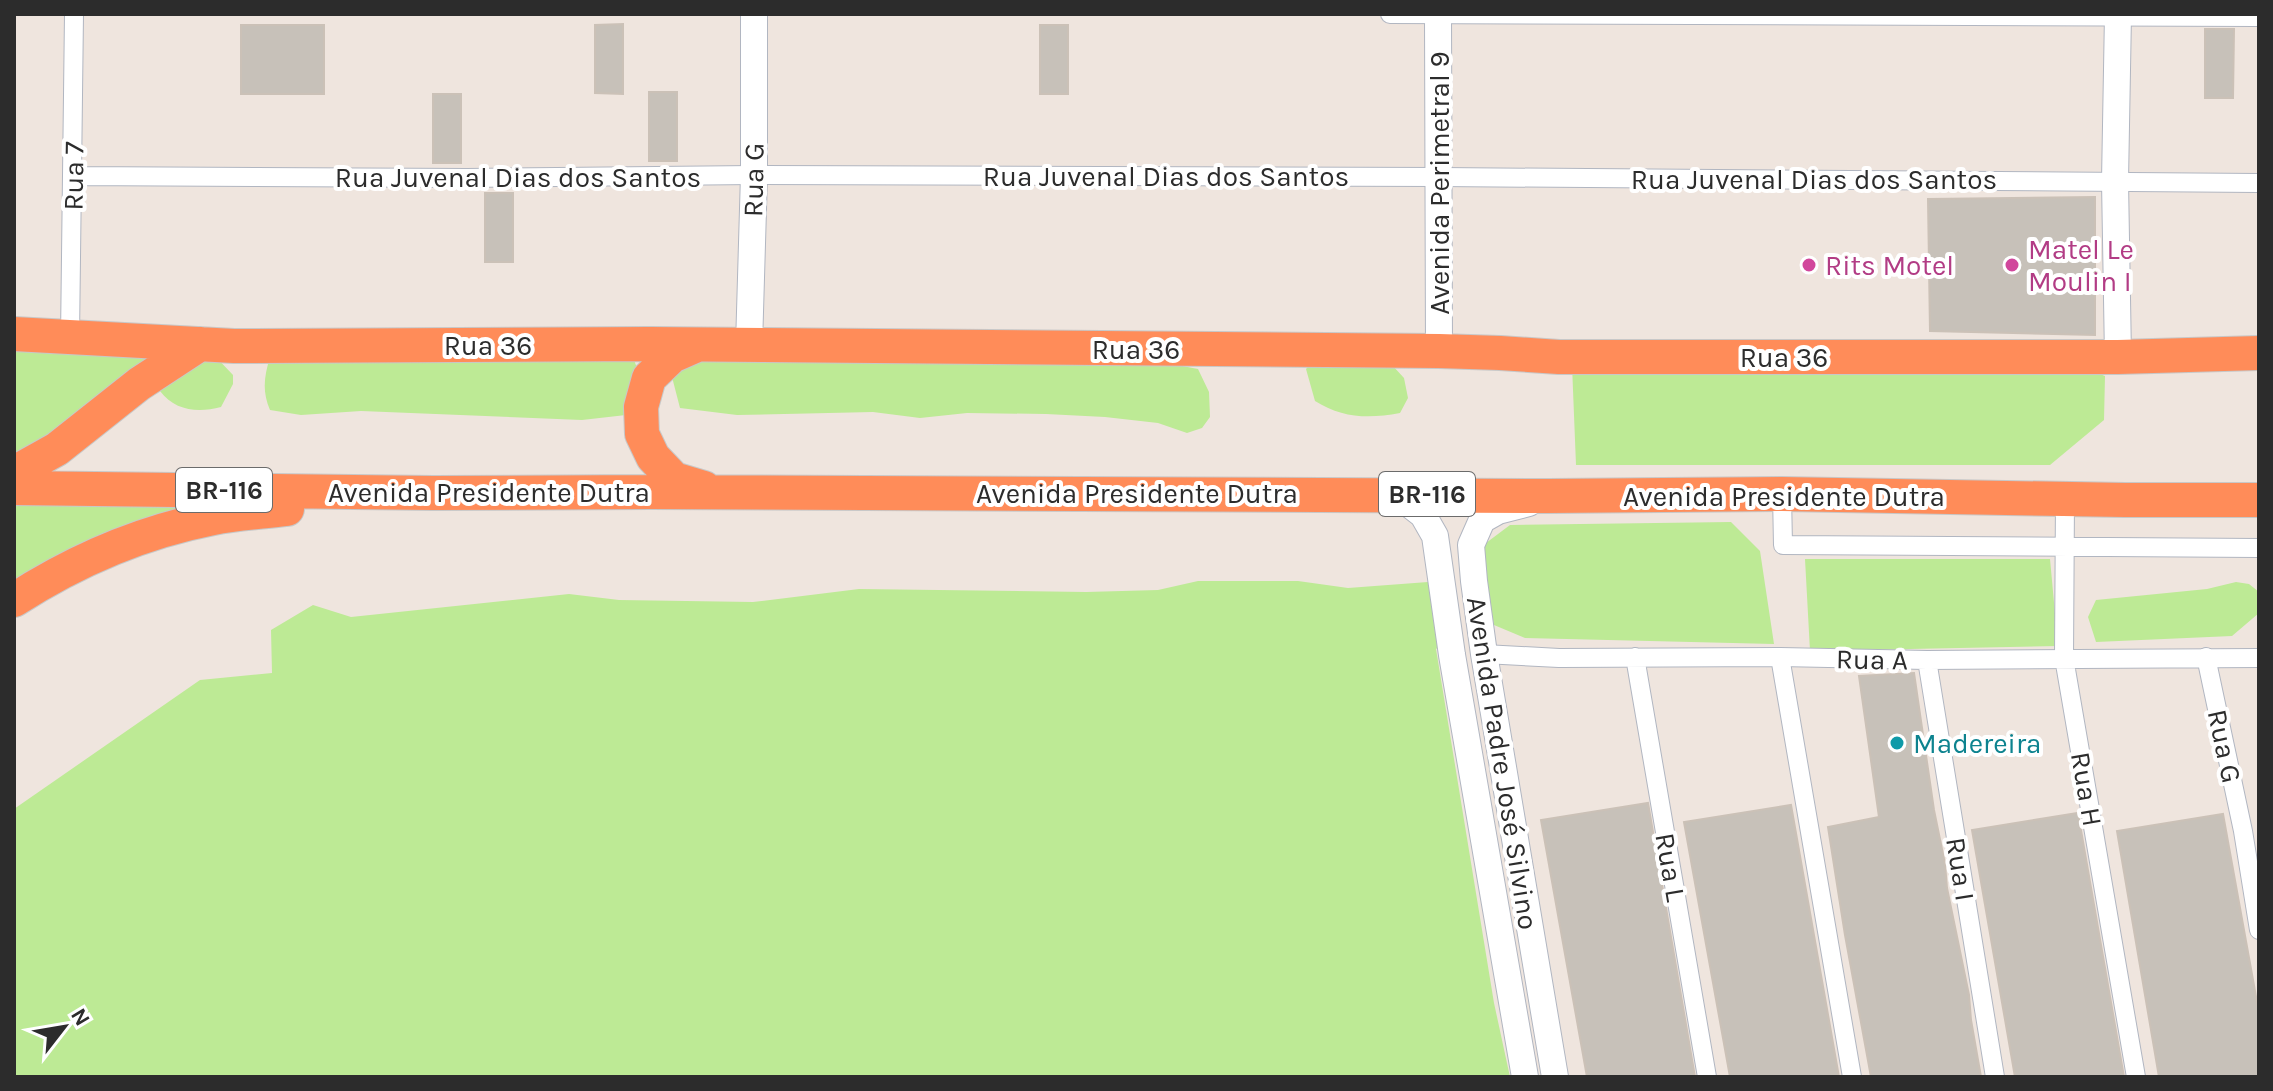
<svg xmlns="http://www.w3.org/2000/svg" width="2273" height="1091" font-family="Karla,sans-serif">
	<rect width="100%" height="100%" fill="#efe5de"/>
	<path fill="#bdea95" d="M14,341L192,347L14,464Z
		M1104,351L1198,369L1209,392L1210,417L1202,428L1187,433L1158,423L1105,417L1046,414L967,413L920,418L873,412L737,415L680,408L672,377L685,359Z
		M1380,352L1404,378L1408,398L1400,413C1368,419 1342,418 1315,401L1306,369L1319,355Z
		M213,354L233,375V384L221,407C198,413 175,411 160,391L163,382Z
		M632,355L639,373L626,415L582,420L361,411L301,415L270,410C262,391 264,377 270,357Z
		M2071,363L2105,376L2104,420L2050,465H1576L1572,365Z
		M211,505L14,585V506Z
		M1731,522L1760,551L1774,644L1525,638L1494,625L1478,549L1510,525Z
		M1805,559H2050L2058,646L1810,651Z
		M1198,581H1298L1348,588L1428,582L1439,592L1449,638L1436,649L1494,1003L1510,1077H14V809L200,680L272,673L271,630L313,605L351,617L569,594L619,600L753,602L859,589L1086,592L1158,590Z
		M2236,582L2249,584L2259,592V613L2232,636L2096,642L2088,617L2096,600L2207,589Z"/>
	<path fill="#c7c1b9" stroke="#cbc1b7" stroke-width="2" d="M623,24V94L595,93V25Z
		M241,25H324V94H241Z
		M1040,25H1068V94H1040Z
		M2205,29H2234L2233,98H2205Z
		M649,92H677V161H649Z
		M433,94H461V163H433Z
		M485,193H513V262H485Z
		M2095,197V335L1930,331L1928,199Z
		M1914,673L1934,810L1945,864L1947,888L1969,995L1971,1020L1981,1077H1871L1845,935L1828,827L1879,817L1859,676Z
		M1648,803L1695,1077H1587L1541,820Z
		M1791,805L1839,1077H1730L1684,822Z
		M2078,813L2124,1077H2015L1972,830Z
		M2223,814L2259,1013V1077H2159L2117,831Z"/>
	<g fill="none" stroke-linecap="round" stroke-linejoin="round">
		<defs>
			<path id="street" d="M1390,14L2259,17
				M73,176L467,178L754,175L1440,177L2259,183
				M70,338L74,14
				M1782,494L1783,545L2259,548
				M2065,499L2064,658L2136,1077
				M1484,654L1559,658L1780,657L1927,660L2259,658
				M1635,657L1707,1077
				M1780,657L1852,1077
				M2206,657L2243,831L2259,930
				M1927,660L1995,1077"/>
			<path id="secondary" d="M1438,14L1439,351
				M2118,14L2115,181L2118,357
				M749,346L754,175V14
				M1389,497L1405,501L1423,515L1435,536L1452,655L1525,1077
				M1529,503L1498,511L1482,520L1471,545L1474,581L1484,654L1555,1077"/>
			<path id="highway" d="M14,334L234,346L650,344L1439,351L1500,353L1559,357H2118L2259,353
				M697,345L672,356L649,378L641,407L642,434L653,457L674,479L704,488
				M14,473L57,449L139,384L200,344
				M14,488L433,493L651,492L1548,496L1782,494L2125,500H2259
				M14,600C76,560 141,532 213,518C237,513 263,512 287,509"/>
		</defs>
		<use href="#street" stroke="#b1b6c1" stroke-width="20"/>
		<use href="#secondary" stroke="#b1b6c1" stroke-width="28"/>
		<use href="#highway" stroke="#c8c8c8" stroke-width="36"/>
		<use href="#street" stroke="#fff" stroke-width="18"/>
		<use href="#secondary" stroke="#fff" stroke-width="26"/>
		<use href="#highway" stroke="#ff8c59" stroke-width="34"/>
	</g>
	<g fill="#d1479c" stroke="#fff" stroke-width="3">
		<circle cx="1809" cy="265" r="8"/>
		<circle cx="2012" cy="265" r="8"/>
	</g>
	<circle fill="#0f9aa8" stroke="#fff" stroke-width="3" cx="1897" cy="743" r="8"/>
	<g text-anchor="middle" stroke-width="8" stroke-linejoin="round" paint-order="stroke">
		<g fill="#fff" stroke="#6b6b6b" stroke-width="2">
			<rect x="176" y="468" width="96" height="44" rx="6"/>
			<rect x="1379" y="472" width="96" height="44" rx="6"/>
		</g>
		<g font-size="26" font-weight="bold" fill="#2c2c2c">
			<text x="224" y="499">BR-116</text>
			<text x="1427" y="503">BR-116</text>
		</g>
		<g font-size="28" fill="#2c2c2c" stroke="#fff">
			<text transform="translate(73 176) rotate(-89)" y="10">Rua 7</text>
			<text x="1166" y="186">Rua Juvenal Dias dos Santos</text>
			<text x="518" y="187">Rua Juvenal Dias dos Santos</text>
			<text x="1814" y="189">Rua Juvenal Dias dos Santos</text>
			<text transform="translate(753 180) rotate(-89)" y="10">Rua G</text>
			<text transform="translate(1439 183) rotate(-90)" y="10">Avenida Perimetral 9</text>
			<text x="488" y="355">Rua 36</text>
			<text x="1136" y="359">Rua 36</text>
			<text x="1784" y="367">Rua 36</text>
			<text x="489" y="502">Avenida Presidente Dutra</text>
			<text x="1137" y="503">Avenida Presidente Dutra</text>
			<text x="1784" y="506">Avenida Presidente Dutra</text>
			<text transform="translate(1872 659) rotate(1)" y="10">Rua A</text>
			<text transform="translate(2225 746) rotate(78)" y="10">Rua G</text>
			<text transform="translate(1503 763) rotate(81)" y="10">Avenida Padre José Silvino</text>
			<text transform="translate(2087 789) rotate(80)" y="10">Rua H</text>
			<text transform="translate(1671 867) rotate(80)" y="10">Rua L</text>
			<text transform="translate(1961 869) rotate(81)" y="10">Rua I</text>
		</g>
		<g font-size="28" fill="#b23c85" stroke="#fff" text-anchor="start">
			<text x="2028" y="259">Matel Le<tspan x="2028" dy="32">Moulin I</tspan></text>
			<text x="1825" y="275">Rits Motel</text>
		</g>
		<g font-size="28" fill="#0d838f" stroke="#fff" text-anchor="start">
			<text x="1913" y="753">Madereira</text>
		</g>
	</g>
	<rect width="2273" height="1091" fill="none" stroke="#2c2c2c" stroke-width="32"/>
	<g transform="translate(64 1027) rotate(59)" stroke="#ffffff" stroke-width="6" paint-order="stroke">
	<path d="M0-6L14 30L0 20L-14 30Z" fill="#2c2c2c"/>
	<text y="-12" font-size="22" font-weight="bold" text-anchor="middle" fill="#2c2c2c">N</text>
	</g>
</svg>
